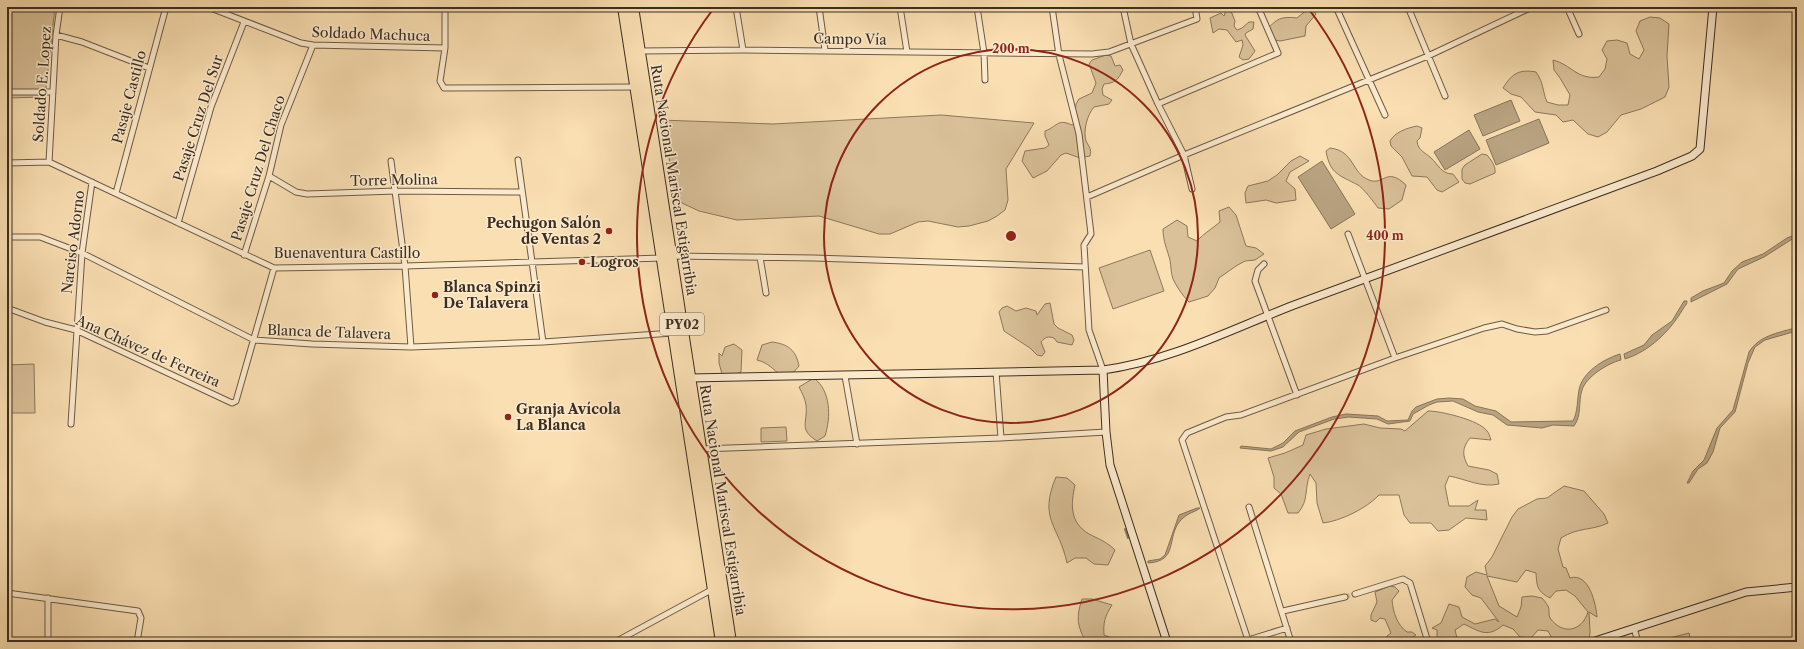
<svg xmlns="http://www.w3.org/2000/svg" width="1804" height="649" font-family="'Libre Caslon Text',serif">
	<rect width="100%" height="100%" fill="#fadfb2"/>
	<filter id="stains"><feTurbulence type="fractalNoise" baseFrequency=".005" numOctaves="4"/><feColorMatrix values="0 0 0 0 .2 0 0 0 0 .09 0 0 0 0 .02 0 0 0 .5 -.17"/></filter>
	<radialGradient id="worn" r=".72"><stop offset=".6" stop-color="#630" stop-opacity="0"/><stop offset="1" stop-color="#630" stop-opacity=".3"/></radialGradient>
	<path fill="#dac199" stroke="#8b785d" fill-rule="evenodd" d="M7,7H55L45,97L7,98Z
		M1308,9H1313L1316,14L1306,26L1305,36L1280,41L1270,39L1267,30C1276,19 1281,16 1297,18Z
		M1226,10L1231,11L1235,21L1234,26L1237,30L1242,28L1249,22H1254L1253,29L1246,33L1245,35L1255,51L1249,59L1243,60L1239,57L1243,45L1242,40L1236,42L1227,30L1219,29L1213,33L1210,18L1221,13L1224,16Z
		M1650,17L1660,18L1669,24L1667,56L1669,87L1665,97L1641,109L1621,115L1607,132L1598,137L1588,134L1573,120L1563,122L1556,115L1535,112L1521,97L1511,94L1503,88C1512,73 1520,69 1536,72C1544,83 1542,90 1547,102L1558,105H1568L1570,95L1560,78L1554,70L1553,60C1572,65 1577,80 1599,77L1605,69L1607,59L1602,50L1607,41L1617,40L1627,43L1630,54L1639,59L1644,50L1636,31L1640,21Z
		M1106,55L1111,56L1115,66L1120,65L1123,70C1118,80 1115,83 1104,84L1102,89L1103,95L1112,100L1109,104L1094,107C1087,115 1083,131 1086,141C1089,147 1092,149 1090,156L1080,158L1066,153L1061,155L1047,171L1033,178L1022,161L1025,151L1045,148L1049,145L1045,136V131C1057,127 1057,118 1072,125L1074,124L1076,104L1079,99L1092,93L1096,83L1089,64L1092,60Z
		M941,115L1034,123L1006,169L1008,200L1005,210L997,216L988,221L969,226L958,227L928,221L918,222L890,234H879L819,216L737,220L699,211L682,203L675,193L668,152L660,120L773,124Z
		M1417,126L1422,128L1420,138L1417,141C1418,151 1425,152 1431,158C1439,165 1441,174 1453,174L1459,182L1442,192L1437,190L1427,177L1412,176L1402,157L1391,146L1390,141C1395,132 1407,128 1417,126Z
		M1330,148C1355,151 1351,173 1369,180C1384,186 1386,166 1406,185L1402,200L1389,209L1378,208C1375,203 1362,187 1358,185C1339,175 1330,174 1326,151Z
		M1482,154L1487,155C1491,160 1496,166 1495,173L1470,184L1465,183L1462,179V169L1465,165Z
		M1300,156L1309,161L1290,172L1286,181L1295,189L1296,200L1276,203L1266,200L1246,203L1245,193L1248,186L1268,181L1277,175L1291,161Z
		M1229,207L1236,215L1246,246L1256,248L1264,254L1255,260L1245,261L1236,266L1219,278L1215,288L1208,296L1189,302C1182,295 1177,287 1173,279C1171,274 1171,266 1170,260C1167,249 1163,241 1163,229L1177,220L1187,226L1188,237L1197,241C1204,233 1212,229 1220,222L1219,211Z
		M1150,250L1164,291L1113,309L1099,268Z
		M1050,303L1054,324L1058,328L1072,335L1074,340L1072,345L1057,342L1054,338C1048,336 1045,337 1041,342L1045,352L1042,356L1037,355L1030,348L1004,331L999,312L1002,308L1007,306L1016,311L1026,308L1036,311L1037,315L1045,304Z
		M772,342C788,344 796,350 799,366L792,374L782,376C772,369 769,363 757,360L762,345Z
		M734,344L742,350L741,372L732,376L722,374L719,363V353L722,356L725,347Z
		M34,364L35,413H8L7,365Z
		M814,378C831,391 831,417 825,436L817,441C798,429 808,423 806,405C805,398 802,393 799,387Z
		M1428,411C1441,411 1479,420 1487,431C1489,433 1490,437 1491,440L1470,438C1462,448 1462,455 1468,466L1489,470L1497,474L1499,484C1481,488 1466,479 1449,476L1445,486L1449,506H1469L1478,500L1475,510H1486L1487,520L1466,518L1449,530L1438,531L1431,523H1410L1404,515L1399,495H1379C1367,508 1341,521 1323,523L1317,503L1316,483L1310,474C1304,490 1309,500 1298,513H1288L1281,494L1274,488V477L1268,458L1285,453L1303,445L1306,435L1326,429L1364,424L1380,428L1401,429L1405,431Z
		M786,427L787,441L761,442V428Z
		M1056,477L1067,478L1075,485C1071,504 1069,522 1089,534C1099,539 1107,542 1115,550L1108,565L1094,564L1086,558H1075L1067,563C1059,525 1038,520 1056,477Z
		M1564,486L1584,491L1604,514L1608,523C1591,531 1578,527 1561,538L1558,549L1563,567L1566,568L1570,578C1589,572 1596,604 1597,617L1589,612L1590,632L1589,642H1554L1548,631L1538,630L1531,638L1520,637L1513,629L1503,625C1488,638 1480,632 1464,624L1455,630L1458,642H1437V630L1432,628L1441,623L1449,604L1459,607L1462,617L1475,624L1495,619L1499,622L1481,598L1472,595L1465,587L1467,577L1476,572L1487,575L1485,566L1492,557L1512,517L1518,509L1537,499L1547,498ZM1526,570L1536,573C1537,587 1537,591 1550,598L1556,591L1566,590L1575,596L1588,612C1582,631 1563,636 1550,618C1548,614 1550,609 1548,606C1546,603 1544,600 1542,598L1532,596L1522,597L1521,607L1517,617L1499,606L1487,576L1517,582Z
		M1390,586L1395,587L1399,591L1392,600C1393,612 1397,625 1407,632H1412L1416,635L1404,642H1366L1377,639L1385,642L1387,636L1391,633L1385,619L1380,618L1376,622L1371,620V615L1377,602L1375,592Z
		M1082,599H1092L1112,605C1105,616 1103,623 1104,635L1114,639L1117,642H1086C1077,626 1076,617 1082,599Z
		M1689,633L1691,642H1654Z"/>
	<path fill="#b9a381" stroke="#87745b" d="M1511,100L1520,121L1483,136L1474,115Z
		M1539,119L1549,143L1496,165L1486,140Z
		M1469,130L1480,149L1445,170L1434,152Z
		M1322,161L1355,214L1331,229L1298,177Z
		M1797,234V236L1764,257L1738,269L1727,284L1691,302V298L1703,291L1724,283L1732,271L1742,262L1763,254L1787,238Z
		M1684,301H1687C1687,305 1685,305 1683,309C1670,331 1650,351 1625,359L1624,354L1644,345L1652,335L1672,321Z
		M1797,325V330L1793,332L1765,340L1755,347L1748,363L1735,412L1720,428L1713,452L1707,463L1698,469L1689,483H1687L1693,471L1704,460L1717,428L1733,410L1749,352C1759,336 1777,333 1795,328Z
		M1620,354L1621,360C1608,363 1586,377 1582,390C1578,402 1582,415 1574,426L1553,425L1542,428L1507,425L1493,415L1478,412L1453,401L1437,402L1429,405L1413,414L1410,421L1388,424L1377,419L1349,417L1334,419L1299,432L1283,447L1271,451L1240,448L1241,446L1271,449L1283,443L1295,431L1332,417L1346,414L1378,416L1387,421L1408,420L1412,411L1416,407L1437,399L1449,398L1463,399L1475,406L1496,411L1511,422L1570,421H1573C1578,411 1577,401 1579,390C1582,372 1604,359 1620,354Z
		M1197,508H1200C1196,512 1188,512 1180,521C1166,538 1179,561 1148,563V561L1160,559L1165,555L1179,515Z"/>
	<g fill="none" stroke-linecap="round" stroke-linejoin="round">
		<path stroke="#87745b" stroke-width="2" d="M1125,529L1128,538"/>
		<path stroke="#d4bc95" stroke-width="5" stroke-dasharray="5 2.5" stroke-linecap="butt" d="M1345,597L1355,594"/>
		<defs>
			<path id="street" d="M208,7L301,43L313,45L445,48
				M445,7V48L440,81L444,88L635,87
				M736,7L743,50
				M819,7L825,50
				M900,7L907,52
				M977,7L984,53L985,80
				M1052,7L1059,55L1079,134L1091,234L1084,245L1089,330L1103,370
				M1123,7L1131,44L1158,104L1184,155L1192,189
				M1336,7L1385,115
				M1408,7L1445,96
				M1567,7L1579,34
				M56,35L82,42L149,68
				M640,51L743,50L1092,54L1109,52L1197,19L1195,7
				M7,92H53
				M1158,104L1278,53L1258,7
				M518,160L543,342
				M391,161L405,266L411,347
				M49,162L56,35L60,7
				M7,163L49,162L274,268L405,266L662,258
				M269,176L296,192L307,194L396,191L522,192
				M116,193L166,7
				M1087,197L1184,155L1428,56L1532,7
				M178,223L211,107L244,22
				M1348,234L1395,358
				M7,237H40L82,253L254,340L312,344L411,347L543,342L673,333
				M244,255L269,176L281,125L313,45
				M672,256L814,258L1085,267
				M760,257L766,293
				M1264,264L1258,270L1255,281L1297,395
				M7,308L45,322L76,330L232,403L236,401L274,268
				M996,372L1001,438
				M845,376L857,444
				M71,424L82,253L92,182
				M701,449L1001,438L1106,432
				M1249,507L1291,642
				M7,593L138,611L141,618L137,642
				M1355,594L1403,579L1410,583L1428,642
				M48,598V642
				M1283,611L1345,597
				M1634,628L1638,642
				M1248,640L1182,440L1187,433L1226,417L1241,415L1395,358L1484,328L1502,324L1517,329L1535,332L1547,331L1606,310
				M615,642L713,589
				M1242,642L1287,628"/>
			<path id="secondary" d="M1103,370L1106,432L1110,465L1167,642
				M690,378L1103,370C1170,361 1232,329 1294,305C1415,261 1536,216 1657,171L1692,156L1700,149L1713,7
				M1592,642L1746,592L1797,587"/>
			<path id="highway" d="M623,7L721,642
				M633,7L731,642"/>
		</defs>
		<use href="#street" stroke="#6c5a45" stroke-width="7"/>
		<use href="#secondary" stroke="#3c2e21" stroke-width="9"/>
		<use href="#highway" stroke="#3c2e21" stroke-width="12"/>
		<use href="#street" stroke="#fceacd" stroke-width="5"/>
		<use href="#secondary" stroke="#fceacd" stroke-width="7"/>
		<use href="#highway" stroke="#fadfb2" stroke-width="10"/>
	</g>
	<g fill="none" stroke="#8f2418" stroke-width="2">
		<circle cx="1011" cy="236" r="187"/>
		<path d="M1308 8A374 374 0 1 1 714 8"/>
	</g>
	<g fill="#8f2418" stroke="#fceacd" stroke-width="1.5">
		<circle cx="609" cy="231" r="4"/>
		<circle cx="582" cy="262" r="4"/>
		<circle cx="435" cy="295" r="4"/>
		<circle cx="508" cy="417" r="4"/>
	</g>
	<g text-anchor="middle" stroke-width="3" stroke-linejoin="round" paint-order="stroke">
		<rect fill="#fceacd" stroke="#766655" stroke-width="1" x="660" y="313" width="44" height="22" rx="3"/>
		<g font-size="13" font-weight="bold" fill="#3c2e21">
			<text x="682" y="329">PY02</text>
		</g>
		<g font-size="14" fill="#3c2e21" stroke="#fceacd">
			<text transform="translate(371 34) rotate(2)" y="5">Soldado Machuca</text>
			<text transform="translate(850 39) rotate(1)" y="5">Campo Vía</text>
			<text transform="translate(42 84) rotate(-86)" y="5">Soldado E. Lopez</text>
			<text transform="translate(129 97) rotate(-75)" y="5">Pasaje Castillo</text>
			<text transform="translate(198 118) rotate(-72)" y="5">Pasaje Cruz Del Sur</text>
			<text transform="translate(258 168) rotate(-73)" y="5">Pasaje Cruz Del Chaco</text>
			<text transform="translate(394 180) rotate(-1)" y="5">Torre Molina</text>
			<text transform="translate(674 180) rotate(81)" y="5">Ruta Nacional Mariscal Estigarribia</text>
			<text transform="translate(73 242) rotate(-83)" y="5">Narciso Adorno</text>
			<text x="347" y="258">Buenaventura Castillo</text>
			<text transform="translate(329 332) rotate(2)" y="5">Blanca de Talavera</text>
			<text transform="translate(148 351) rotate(24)" y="5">Ana Chávez de Ferreira</text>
			<text transform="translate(723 500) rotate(81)" y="5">Ruta Nacional Mariscal Estigarribia</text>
		</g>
		<g font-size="14" font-weight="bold" fill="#3c2e21" stroke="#fceacd" text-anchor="start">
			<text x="601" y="228" text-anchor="end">Pechugon Salón<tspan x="601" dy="16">de Ventas 2</tspan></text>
			<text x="590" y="267">Logros</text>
			<text x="443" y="292">Blanca Spinzi<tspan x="443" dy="16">De Talavera</tspan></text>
			<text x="516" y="414">Granja Avícola<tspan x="516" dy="16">La Blanca</tspan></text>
		</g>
	</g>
	<circle cx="1011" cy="236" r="6" fill="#8f2418" stroke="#fceacd" stroke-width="2"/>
	<g font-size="12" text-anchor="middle" font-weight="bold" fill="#8f2418" stroke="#fceacd" stroke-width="3" stroke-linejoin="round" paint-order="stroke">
		<text x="1011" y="53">200 m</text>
		<text x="1385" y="240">400 m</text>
	</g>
	<rect width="1804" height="649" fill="none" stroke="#fadfb2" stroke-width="24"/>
	<rect x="8" y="8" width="1788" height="633" fill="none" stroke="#3c2e21" stroke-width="2"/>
	<rect x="12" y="12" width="1780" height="625" fill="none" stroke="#3c2e21"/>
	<rect width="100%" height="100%" filter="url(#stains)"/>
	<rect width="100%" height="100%" fill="url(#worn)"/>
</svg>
